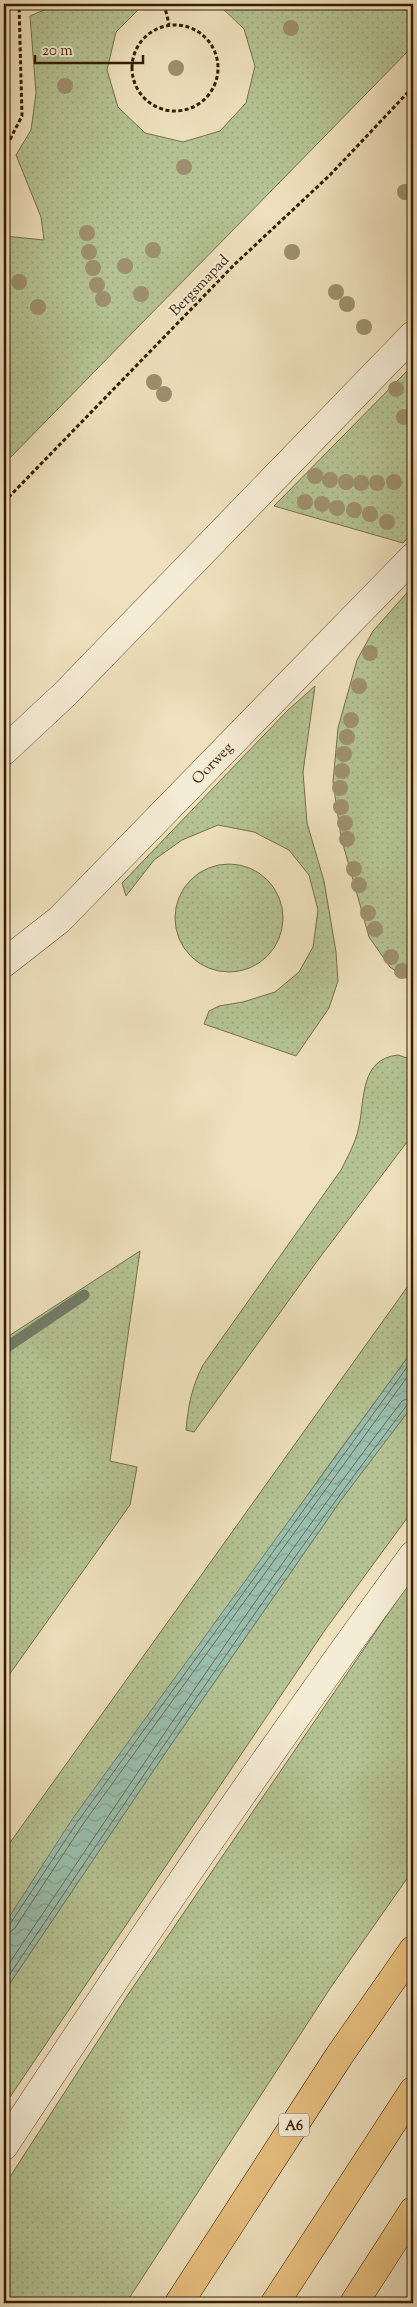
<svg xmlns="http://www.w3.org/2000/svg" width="417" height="2307" font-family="'Sorts Mill Goudy',serif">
	<defs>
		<pattern id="grass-dots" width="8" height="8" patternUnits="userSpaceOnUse" patternTransform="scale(1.25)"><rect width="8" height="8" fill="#b5c394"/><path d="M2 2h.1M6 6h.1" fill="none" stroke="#9ca77e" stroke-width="1.8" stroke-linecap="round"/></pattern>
		<pattern id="water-waves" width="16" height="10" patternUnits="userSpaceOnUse" patternTransform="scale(1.25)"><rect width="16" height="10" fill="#9abead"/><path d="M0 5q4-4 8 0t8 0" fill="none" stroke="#85a393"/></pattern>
	</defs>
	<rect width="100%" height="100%" fill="#efe1be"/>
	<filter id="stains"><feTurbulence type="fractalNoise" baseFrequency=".004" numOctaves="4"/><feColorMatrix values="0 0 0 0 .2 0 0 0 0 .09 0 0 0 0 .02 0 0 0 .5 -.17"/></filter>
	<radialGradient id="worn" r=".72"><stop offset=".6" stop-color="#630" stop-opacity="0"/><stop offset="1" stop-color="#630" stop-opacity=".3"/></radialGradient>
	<path fill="url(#grass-dots)" stroke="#75704a" d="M58,4H144L116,32L107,70L118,107L145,133L183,142L220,131L246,103L255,66L244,29L218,4H413V46L4,464V236L44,240L41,217L16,155L31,130L36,93L30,16Z
		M407,371L413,373V532L403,543L274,506Z
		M413,586V980L404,977L390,967L369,937L341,837L333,782L338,728L357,660L373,631Z
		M315,686L303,772L307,823L324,881L336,952L338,981L329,1008L296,1056L204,1024L209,1011L219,1006L243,1002L275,992L299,972L313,947L318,910L309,875L289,850L254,832L218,825L182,840L154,860L126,896L122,883L288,710Z
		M175 918a54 54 0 1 1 108 0a54 54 0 1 1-108 0Z
		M398,1055L413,1060V1134L315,1264L194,1432L186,1430C188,1406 192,1386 203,1365L341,1170C348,1156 356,1142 359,1126C365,1098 360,1059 398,1055Z
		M140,1251L110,1461L137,1467L130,1505L4,1682V1339Z
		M413,1279V1350L326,1469L4,1925V1851Z
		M413,1405V1510L325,1630L4,2106V1992L168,1749L341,1500Z
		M413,1577V1870L331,1987L126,2303H4V2186L127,1996Z"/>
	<path fill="url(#water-waves)" stroke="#727d68" d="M413,1350V1405L341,1500L168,1749L4,1992V1925L73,1818Z"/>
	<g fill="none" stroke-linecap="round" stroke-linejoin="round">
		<path stroke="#686d56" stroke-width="1" d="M4,1927L10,1924L78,1821L413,1359
			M4,1933L10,1932L15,1928L83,1824L413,1369
			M4,1971C134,1779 261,1585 402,1401L413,1396
			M4,1983C135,1788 265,1591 407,1405L413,1402"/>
		<path stroke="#727d68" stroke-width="11" d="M4,1349L84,1295"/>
		<defs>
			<path id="minor" d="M4,751L65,694L413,335
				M4,963L59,920L413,557
				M4,2146C136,1946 271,1748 413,1555"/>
			<path id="highway" d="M179,2303L339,2056L413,1950
				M275,2303L413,2091
				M354,2303L413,2211"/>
		</defs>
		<use href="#minor" stroke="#644d30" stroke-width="29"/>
		<use href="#highway" stroke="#351c00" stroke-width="29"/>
		<path stroke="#351c00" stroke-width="3" stroke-dasharray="4 2.5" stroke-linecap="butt" d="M164,4L169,24
			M132 68a43 43 0 1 1 86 0a43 43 0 1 1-86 0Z
			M4,151L22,116L19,4
			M4,502L235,264L330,175L413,87"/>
		<use href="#minor" stroke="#f5ecd5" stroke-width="28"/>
		<use href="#highway" stroke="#e8c07f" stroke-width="28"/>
	</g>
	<g fill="#9e906e">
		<circle cx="291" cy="28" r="8"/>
		<circle cx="176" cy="68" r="8"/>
		<circle cx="65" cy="86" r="8"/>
		<circle cx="184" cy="167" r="8"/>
		<circle cx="405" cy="192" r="8"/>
		<circle cx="87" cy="233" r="8"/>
		<circle cx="153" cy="250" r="8"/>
		<circle cx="89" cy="252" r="8"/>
		<circle cx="292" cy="252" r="8"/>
		<circle cx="125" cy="266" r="8"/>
		<circle cx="93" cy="268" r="8"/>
		<circle cx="19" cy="282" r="8"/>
		<circle cx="97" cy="285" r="8"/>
		<circle cx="336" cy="292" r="8"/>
		<circle cx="141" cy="294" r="8"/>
		<circle cx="103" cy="299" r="8"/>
		<circle cx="347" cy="304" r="8"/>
		<circle cx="38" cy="307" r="8"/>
		<circle cx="364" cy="327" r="8"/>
		<circle cx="154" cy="382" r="8"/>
		<circle cx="396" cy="389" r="8"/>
		<circle cx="164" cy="394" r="8"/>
		<circle cx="404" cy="417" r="8"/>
		<circle cx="315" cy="476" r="8"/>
		<circle cx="330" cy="480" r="8"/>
		<circle cx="346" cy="482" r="8"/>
		<circle cx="394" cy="482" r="8"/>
		<circle cx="361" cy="483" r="8"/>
		<circle cx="377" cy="483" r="8"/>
		<circle cx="305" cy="502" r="8"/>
		<circle cx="322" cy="504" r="8"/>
		<circle cx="337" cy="508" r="8"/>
		<circle cx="354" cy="510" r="8"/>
		<circle cx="370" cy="514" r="8"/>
		<circle cx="387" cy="522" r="8"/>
		<circle cx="370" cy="653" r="8"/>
		<circle cx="359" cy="686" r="8"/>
		<circle cx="351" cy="720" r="8"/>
		<circle cx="347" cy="737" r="8"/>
		<circle cx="344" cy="754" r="8"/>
		<circle cx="342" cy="771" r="8"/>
		<circle cx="340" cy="788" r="8"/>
		<circle cx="341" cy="807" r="8"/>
		<circle cx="345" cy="823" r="8"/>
		<circle cx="347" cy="839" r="8"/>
		<circle cx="354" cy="869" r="8"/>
		<circle cx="359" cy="885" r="8"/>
		<circle cx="368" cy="913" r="8"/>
		<circle cx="375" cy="929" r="8"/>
		<circle cx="391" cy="957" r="8"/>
		<circle cx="402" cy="971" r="8"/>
	</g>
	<g text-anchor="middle" stroke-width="4" stroke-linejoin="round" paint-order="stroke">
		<rect fill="#f5ecd5" stroke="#6f5a40" stroke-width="1" x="279" y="2113.5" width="30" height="23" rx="4"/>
		<g font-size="14" font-weight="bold" fill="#351c00">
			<text x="294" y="2130">A6</text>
		</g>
		<g font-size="15" fill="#351c00" stroke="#f5ecd5">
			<text transform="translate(199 285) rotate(-46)" y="5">Bergsmapad</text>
			<text transform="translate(212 763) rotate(-46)" y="5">Oorweg</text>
		</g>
	</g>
	<rect width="417" height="2307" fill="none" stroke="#efe1be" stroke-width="20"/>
	<rect x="5" y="5" width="407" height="2297" fill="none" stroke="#351c00" stroke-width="2.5"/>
	<rect x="10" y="10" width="397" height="2287" fill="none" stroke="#351c00"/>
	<path d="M35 55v8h108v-8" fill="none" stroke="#351c00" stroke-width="2.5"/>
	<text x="42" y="55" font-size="15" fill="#351c00" stroke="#f5ecd5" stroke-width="4" paint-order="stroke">20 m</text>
	<rect width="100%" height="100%" filter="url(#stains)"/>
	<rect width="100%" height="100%" fill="url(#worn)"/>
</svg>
